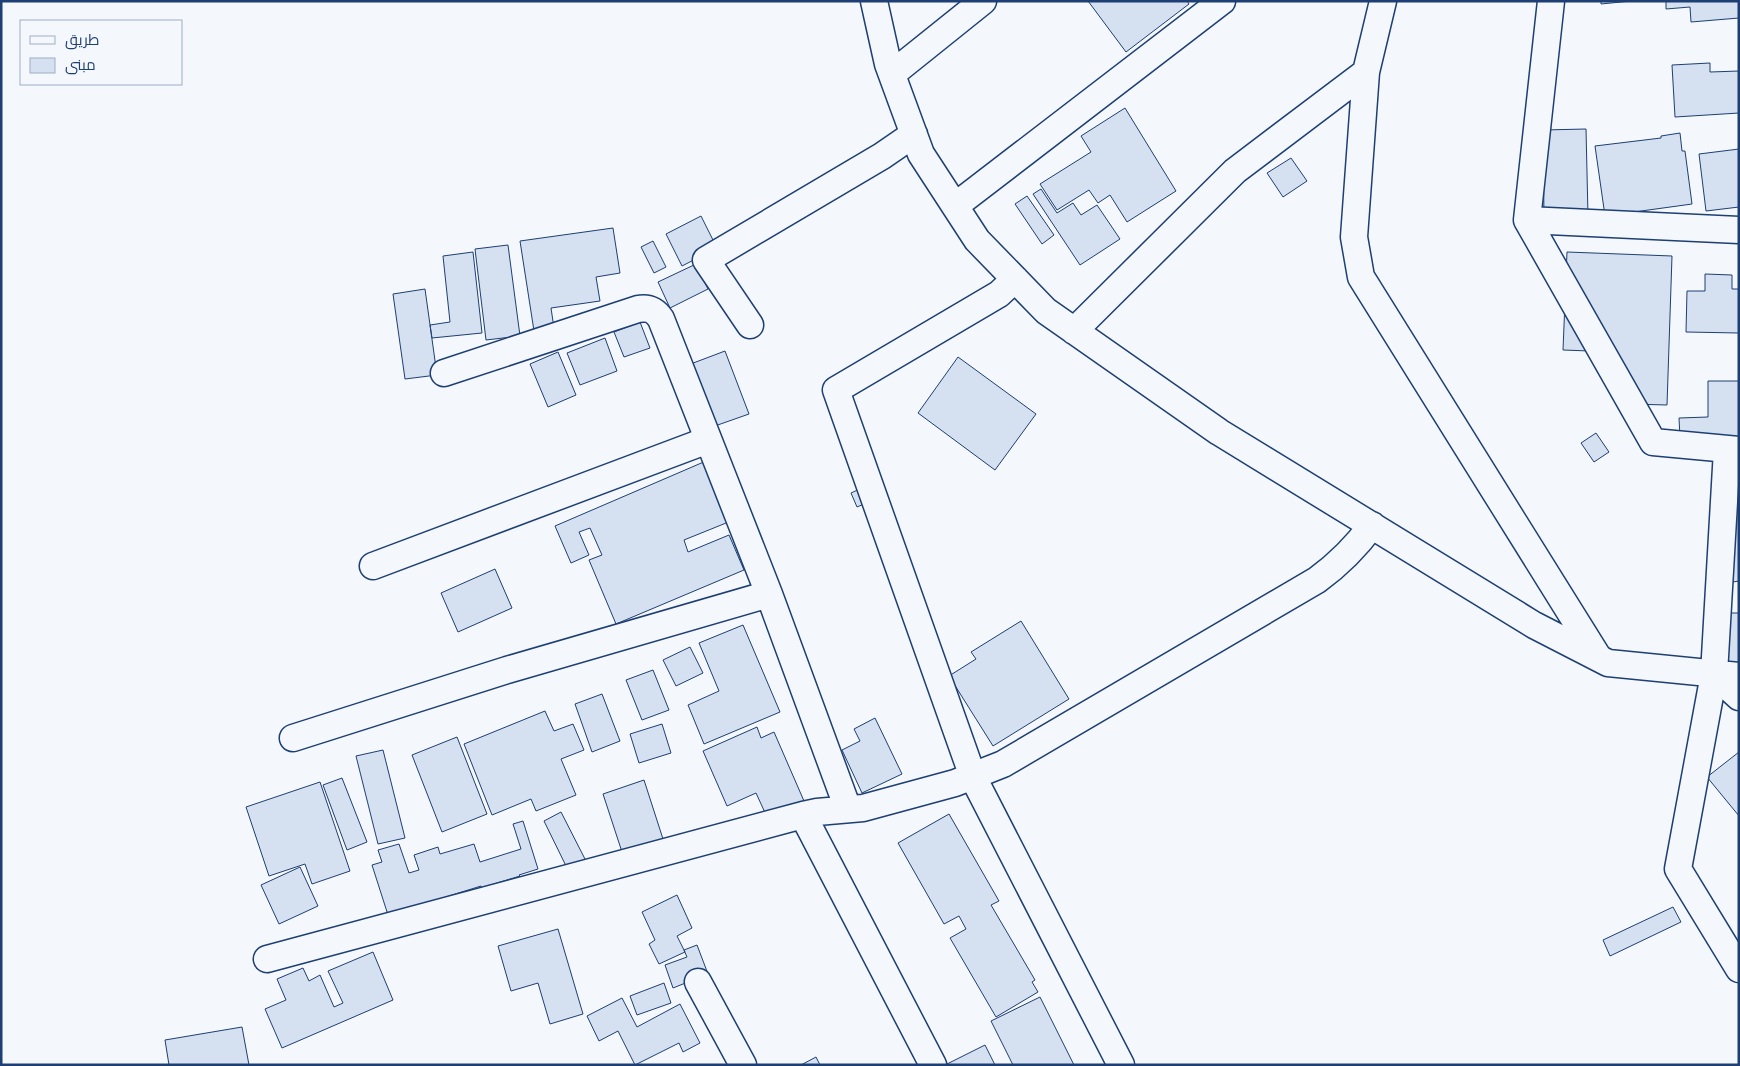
<svg xmlns="http://www.w3.org/2000/svg" width="1740" height="1066" font-family="Ubuntu,Cairo,sans-serif">
	<rect width="100%" height="100%" fill="#f4f7fb"/>
	<path fill="#d5e0f0" stroke="#1d3f73" d="M1088,1H1187L1189,4L1126,52Z
		M1601,1H1631L1601,4Z
		M1666,1H1739V18L1691,22L1690,7L1666,9Z
		M1710,63V72L1739,71V113L1675,117L1672,65Z
		M1125,108L1176,191L1127,222L1110,195L1098,203L1089,190L1057,210L1040,184L1091,152L1081,136Z
		M1586,129L1588,216L1544,217L1543,130Z
		M1680,133L1682,151H1685L1692,204L1605,216L1595,146L1661,138V136Z
		M1739,149V207L1706,211L1699,154Z
		M1291,158L1307,181L1283,197L1267,173Z
		M1041,189L1057,213L1073,203L1081,215L1097,205L1120,239L1080,265L1033,194Z
		M1027,196L1054,235L1042,244L1015,204Z
		M701,216L717,248L682,266L666,234Z
		M613,228L620,273L596,277L600,301L551,308L554,328L534,331L520,241Z
		M653,241L666,267L654,273L641,247Z
		M508,245L520,336L486,340L475,249Z
		M473,252L482,333L432,338L430,325L450,322L443,256Z
		M1567,252L1672,256L1667,405L1631,404L1616,352L1563,350Z
		M696,264L708,289L670,308L658,282Z
		M1705,274L1732,275V289H1739V333L1686,332L1687,291H1705Z
		M425,289L437,375L405,379L393,294Z
		M640,322L650,348L624,357L614,332Z
		M605,338L617,371L580,385L567,353Z
		M725,351L749,414L712,427L688,365Z
		M558,352L576,395L548,407L530,364Z
		M958,357L1036,414L995,470L918,413Z
		M1708,381H1739V438H1680L1679,418L1708,417Z
		M1596,433L1609,452L1594,462L1581,443Z
		M706,461L731,521L684,540L688,552L729,535L744,570L616,624L589,560L602,555L590,528L579,532L589,555L571,563L555,526Z
		M864,487L871,501L857,507L851,493Z
		M1734,507H1739V581L1733,582L1729,555Z
		M495,569L512,608L458,632L441,593Z
		M1729,613H1739V677L1726,676Z
		M1021,621L1069,699L993,746L949,676L976,659L971,652Z
		M743,625L780,712L704,744L688,705L719,691L699,643Z
		M690,647L703,673L676,686L663,660Z
		M653,670L669,710L642,720L626,680Z
		M602,694L620,741L592,752L575,704Z
		M545,711L554,731L573,724L584,750L561,759L576,795L536,811L531,799L492,815L464,744Z
		M875,718L902,774L862,793L842,750L860,741L854,729Z
		M662,724L671,753L639,763L630,734Z
		M757,727L761,738L774,732L804,801L767,817L756,793L727,806L703,751Z
		M457,737L487,814L442,832L412,755Z
		M383,750L405,838L378,844L356,756Z
		M1739,752V816L1707,777Z
		M342,778L367,842L347,850L323,785Z
		M644,780L663,839L622,852L603,794Z
		M320,782L350,871L312,884L305,864L269,876L246,807Z
		M561,812L586,861L568,870L544,821Z
		M949,814L999,901L991,905L1035,980L1032,982L1038,992L996,1017L950,938L966,929L959,916L944,924L898,843Z
		M523,821L538,869L519,875L520,876L481,888V886L388,915L372,865L382,862L378,850L399,844L409,873L419,870L414,855L438,847L440,854L474,844L480,862L521,849L513,824Z
		M300,867L318,906L279,924L261,885Z
		M677,895L692,928L677,936L685,952L659,964L649,944L655,940L642,912Z
		M1673,907L1681,922L1610,956L1603,940Z
		M558,929L583,1014L550,1024L538,983L511,991L498,946Z
		M697,945L708,974L673,988L665,965L687,957L684,950Z
		M373,952L393,1000L282,1048L265,1009L286,1000L277,979L303,968L309,981L320,975L334,1007L343,1003L328,971Z
		M664,983L671,1003L637,1015L630,996Z
		M1040,997L1074,1065H1013L991,1021Z
		M622,998L637,1027L680,1004L700,1043L683,1052L679,1043L635,1065L618,1031L599,1041L587,1016Z
		M242,1027L249,1065H169L165,1040Z
		M985,1045L995,1065H945Z
		M816,1057L820,1065H801Z"/>
	<g fill="none" stroke-linecap="round" stroke-linejoin="round">
		<defs>
			<path id="minor" d="M874,1L888,64L921,154L977,240L1046,311L1219,432L1534,625L1608,663L1739,676
				M1551,1L1527,220L1653,442L1739,450
				M1366,72L1354,237L1361,277L1598,657
				M892,74L983,1
				M955,206L1222,1
				M1527,220L1739,230
				M1015,279L999,294L836,390L973,777L1121,1065
				M750,325L706,260L882,156L914,134
				M1074,331L1235,171L1366,72L1383,1
				M444,373L638,309C649,307 655,310 661,319L769,594L848,809
				M1727,450L1714,674L1678,869L1739,969
				M373,566L708,440
				M1714,674L1739,697
				M293,738L507,670L769,594
				M803,815L933,1065
				M267,959L803,815L817,812L863,808L955,783L1003,764L1317,580C1339,564 1356,547 1372,525
				M698,982L743,1065"/>
		</defs>
		<use href="#minor" stroke="#1d3f73" stroke-width="29"/>
		<use href="#minor" stroke="#f4f7fb" stroke-width="26"/>
	</g>
	<rect width="1740" height="1066" fill="none" stroke="#1d3f73" stroke-width="5"/>
	<rect x="20" y="20" width="162" height="65" fill="#f4f7fb" stroke="#9eadc5"/>
	<rect x="30" y="36" width="25" height="8" fill="#f4f7fb" stroke="#9eadc5"/>
	<text x="65" y="45" font-size="15" fill="#1d3f73">طريق</text>
	<rect x="30" y="58" width="25" height="15" fill="#d5e0f0" stroke="#9eadc5"/>
	<text x="65" y="70" font-size="15" fill="#1d3f73">مبنى</text>
</svg>
